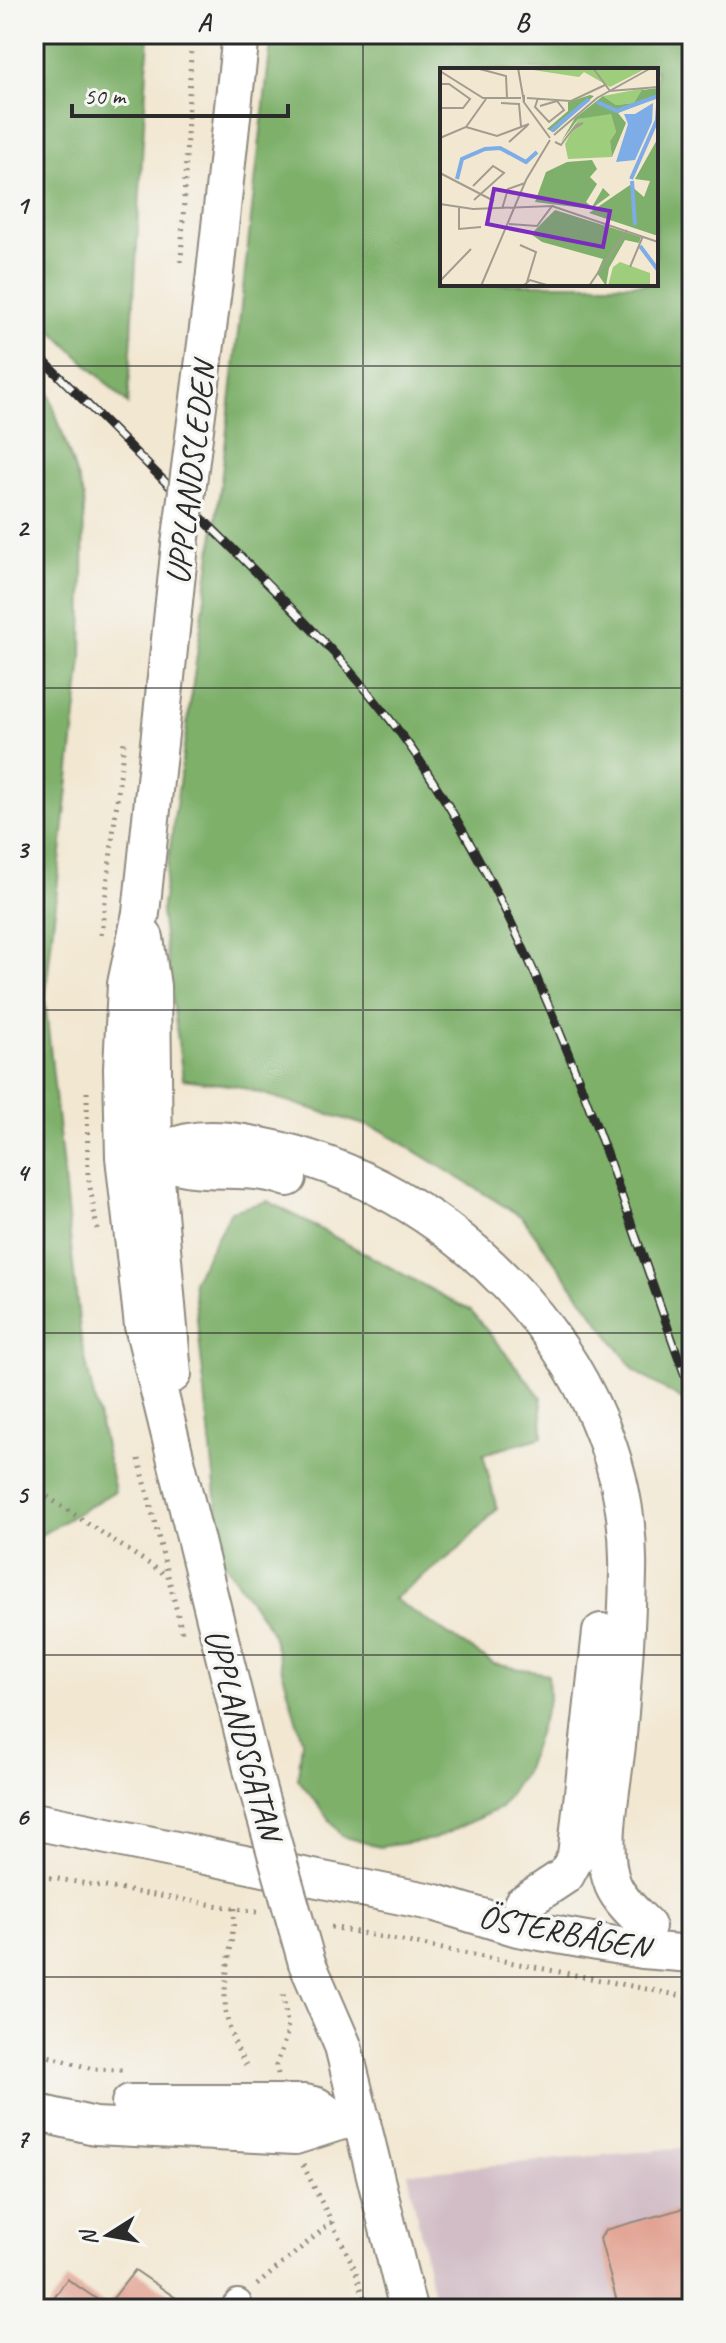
<svg xmlns="http://www.w3.org/2000/svg" width="726" height="2343" font-family="Caveat,sans-serif">
	<rect width="100%" height="100%" fill="#f6f6f2"/>
	<filter id="ink" filterUnits="userSpaceOnUse"><feTurbulence type="fractalNoise" baseFrequency=".0125" numOctaves="2"/><feDisplacementMap in="SourceGraphic" scale="16" xChannelSelector="R" yChannelSelector="G"/><feConvolveMatrix kernelMatrix="1 2 1 2 8 2 1 2 1" color-interpolation-filters="sRGB"/></filter>
	<filter id="wash" filterUnits="userSpaceOnUse"><feTurbulence type="fractalNoise" baseFrequency=".006" numOctaves="4" result="noise"/><feDisplacementMap in="SourceGraphic" scale="32" xChannelSelector="R" yChannelSelector="G"/><feGaussianBlur stdDeviation="1.8" result="paint"/><feColorMatrix in="noise" values="0 0 0 0 0 0 0 0 0 0 0 0 0 0 0 0 0 1.4 0 .05"/><feComposite in="paint" operator="in"/></filter>
	<g filter="url(#wash)">
		<rect width="100%" height="100%" fill="#f2e7d1"/>
		<path fill="#d2bdc6" d="M692,2147V2309H436L408,2173Z"/>
		<path fill="#7eb06b" stroke="#546e4b" stroke-width="2" fill-rule="evenodd" d="M34,34H149L128,404L34,313Z
			M272,34H692V1406L635,1371L522,1217L381,1130L237,1086L183,1079L161,913L221,482ZM442,70H656V284H442Z
			M34,362L41,369L84,498L82,659L45,1000L81,1340L115,1491L34,1539Z
			M268,1201L471,1311L541,1397L543,1437L483,1454L497,1509L459,1549L394,1599L494,1664L548,1674L549,1700L526,1769L500,1808L434,1839L379,1847L342,1836L298,1779L302,1740L271,1631L223,1561L193,1281L231,1211Z"/>
		<g id="blocks">
			<path fill="#e2a393" d="M692,2206V2309H619L600,2239L605,2230Z
				M135,2270L192,2309H47L67,2279L107,2306Z"/>
		</g>
	</g>
	<g filter="url(#ink)">
		<use href="#blocks" fill-opacity="0" stroke="#8e897e" stroke-width="2"/>
		<g fill="none" stroke-linecap="round" stroke-linejoin="round">
			<defs>
				<path id="street" d="M233,2309L238,2303"/>
				<path id="secondary" d="M214,282L241,34
					M180,545L141,913L126,984L122,1069L124,1157L143,1326L252,1769
					M145,938L152,986L154,1156L173,1374
					M154,1156C199,1180 241,1161 288,1178
					M124,1157C133,1157 145,1159 154,1156C160,1155 165,1150 170,1148C188,1139 210,1139 229,1141C437,1165 634,1357 628,1573C627,1627 623,1681 618,1735C615,1776 597,1847 613,1885C620,1901 635,1914 647,1926
					M34,1821L436,1903L518,1928L643,1950L692,1954
					M522,1904L566,1875L576,1856L601,1632
					M307,1963L343,2046L408,2309
					M130,2103H305L317,2106L339,2122
					M34,2112L95,2126L295,2136L339,2122L362,2119"/>
			</defs>
			<use href="#street" stroke="#8e897e" stroke-width="30"/>
			<use href="#secondary" stroke="#8e897e" stroke-width="40"/>
			<path stroke="#8e897e" stroke-width="5" stroke-dasharray="2 6" stroke-linecap="butt" d="M181,262L192,34
				M101,935L124,742
				M87,1092L88,1175L97,1229
				M139,1459L183,1636
				M34,1488L166,1575
				M34,1875L262,1913
				M235,1908C231,1976 208,2004 249,2070
				M331,1927L692,1998
				M34,2052L93,2069L122,2070
				M278,2074L276,2066L288,2031L283,1994
				M303,2165L355,2269L368,2309
				M257,2285L333,2221"/>
			<use href="#street" stroke="#fff" stroke-width="26"/>
			<use href="#secondary" stroke="#fff" stroke-width="36"/>
			<defs>
				<path id="rail" d="M34,351C100,417 165,482 231,547C299,615 368,683 422,764C549,956 614,1181 692,1395"/>
			</defs>
			<use href="#rail" stroke="#2b2b2b" stroke-width="9"/>
			<use href="#rail" stroke="#f6f6f2" stroke-width="6" stroke-dasharray="18" stroke-linecap="butt"/>
			<defs>
				<path id="secondary-bridge" d="M180,545L214,282
					M252,1769L307,1963"/>
			</defs>
			<use href="#secondary-bridge" stroke="#8e897e" stroke-width="40" stroke-linecap="butt"/>
			<use href="#secondary-bridge" stroke="#fff" stroke-width="36"/>
		</g>
	</g>
	<path fill="none" stroke="#2b2b2b" stroke-width="2" stroke-opacity="0.55" d="M363,34V2309M34,366H692M34,688H692M34,1010H692M34,1333H692M34,1655H692M34,1977H692"/>
	<g text-anchor="middle" stroke-width="7" stroke-linejoin="round" paint-order="stroke">
		<g font-size="34" fill="#2b2b2b" stroke="#f6f6f2">
			<text transform="translate(190 473) rotate(-83)" y="12">UPPLANDSLEDEN</text>
			<text transform="translate(244 1734) rotate(75)" y="12">UPPLANDSGATAN</text>
			<text transform="translate(564 1931) rotate(11)" y="12">ÖSTERBÅGEN</text>
		</g>
	</g>
	<g transform="translate(440 68)">
		<rect width="218" height="218" fill="#f2e7d1"/>
		<path d="M80,0H207L170,19L144,4L139,9ZM205,20L194,35L176,37L163,28ZM171,45L176,64L170,73L172,89L128,91L125,76L138,51ZM180,194L210,205V218H168L173,199Z" fill="#9ecd7b"/>
		<path d="M218,20V29L178,45L186,55L172,89L170,73L176,64L171,46L138,51L121,74L135,50L163,28L176,37L194,35L202,22ZM150,27L154,28L114,64L107,61L128,43V34ZM218,70V168L149,145L190,117L204,129L210,113L195,111ZM152,92L157,101L150,109L157,116L146,134L152,139L163,120L170,127L151,141L95,134L106,104L127,94ZM115,142L201,169L199,175L185,172L169,200L166,218L157,205L163,191L102,174L91,166Z" fill="#7eb06b"/>
		<path d="M213,35L212,54L195,92L176,94L188,56L184,46H195Z" fill="#7dace7"/>
		<path fill="none" stroke="#7dace7" stroke-width="4" d="M157,34L177,43L218,28M111,63L149,31M17,111L22,91L45,81L60,80L86,94L97,84M191,111L217,52L218,38M192,113L195,157M200,178L218,202"/>
		<path fill="none" stroke="#a29c8f" stroke-width="2" d="M36,0L66,8L67,30M78,0L84,34V27M153,0L170,23L218,19M0,3L43,30H81M0,16H9L30,31L23,40H0M87,30L131,33L165,17M98,30L95,39L109,54L124,42L117,33L100,38M83,33L110,70M61,35L79,36L81,58M26,59L57,68L89,56M114,67L157,30L211,0M0,70L26,59L46,31M69,74L88,57M115,74L121,77L132,62L136,57L143,55L132,62M0,105L54,133M33,118L53,98L64,105L34,132M0,136L33,141L112,138L97,158L69,156M112,138L218,174M19,140V161L41,159M62,141L68,121L85,115M80,177L96,184L87,214M190,199L203,168M0,213L31,181M41,218L86,112L110,72M83,218L90,212L110,218M149,218L187,162"/>
		<path fill="#7b2cbf" fill-opacity="0.15" stroke="#7b2cbf" stroke-width="4" d="M54,121L170,143L163,179L47,156Z"/>
		<rect width="218" height="218" fill="none" stroke="#2b2b2b" stroke-width="4"/>
	</g>
	<rect width="726" height="2343" fill="none" stroke="#f6f6f2" stroke-width="88"/>
	<g transform="translate(108 2235) rotate(259)" stroke="#f6f6f2" stroke-width="6" paint-order="stroke">
	<path d="M0-6L14 30L0 20L-14 30Z" fill="#2b2b2b"/>
	<text y="-12" font-size="22" font-weight="bold" text-anchor="middle" fill="#2b2b2b">N</text>
	</g>
	<path d="M72 104v12h216v-12" fill="none" stroke="#2b2b2b" stroke-width="4"/>
	<text x="84" y="104" font-size="24" fill="#2b2b2b" stroke="#f6f6f2" stroke-width="6" paint-order="stroke">50 m</text>
	<rect x="44" y="44" width="638" height="2255" fill="none" stroke="#2b2b2b" stroke-width="3"/>
	<g font-size="26" text-anchor="middle" font-weight="bold" fill="#2b2b2b">
		<text x="204" y="31">A</text>
		<text x="522" y="31">B</text>
		<text x="22" y="214">1</text>
		<text x="22" y="536">2</text>
		<text x="22" y="858">3</text>
		<text x="22" y="1181">4</text>
		<text x="22" y="1503">5</text>
		<text x="22" y="1825">6</text>
		<text x="22" y="2147">7</text>
	</g>
</svg>
